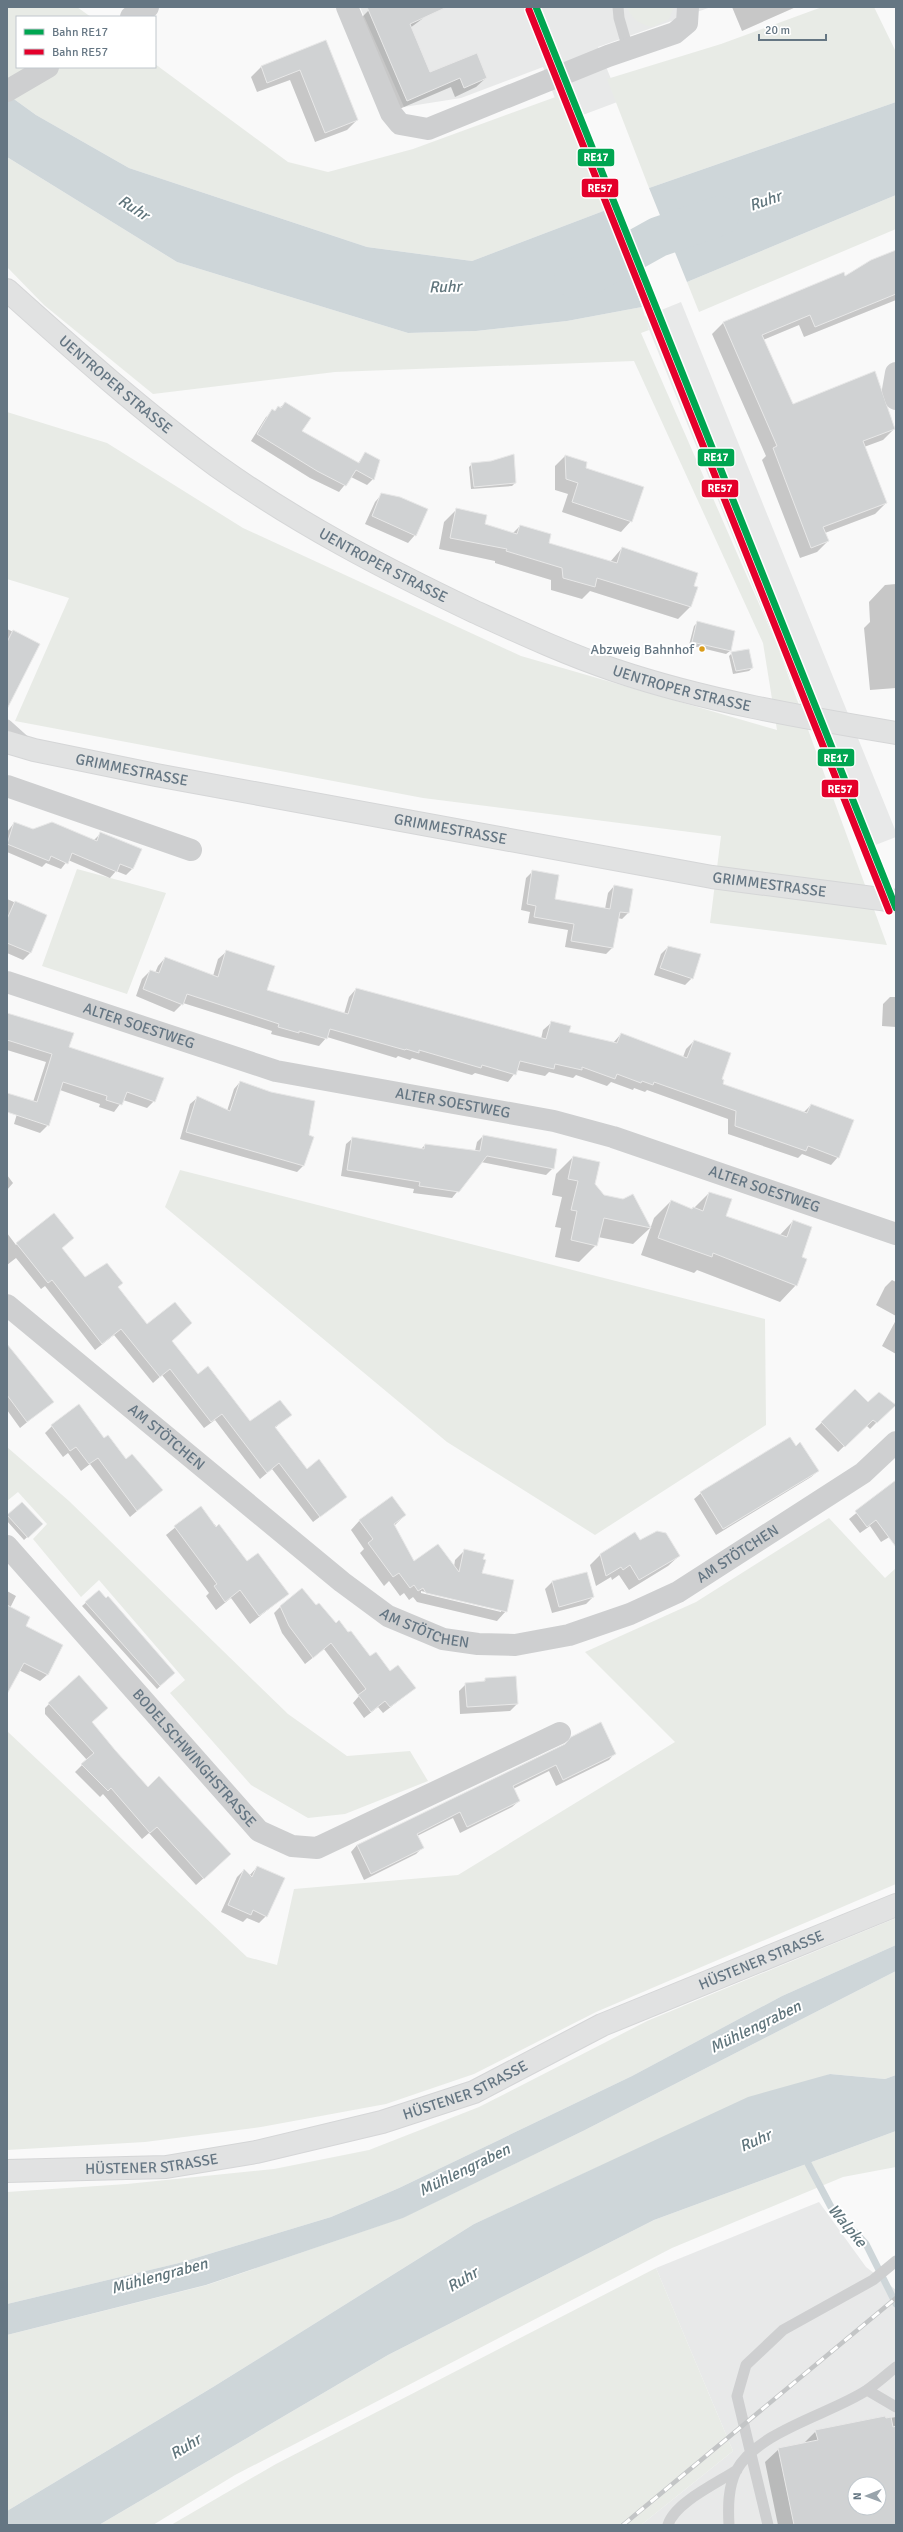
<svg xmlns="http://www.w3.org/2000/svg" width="903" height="2532" font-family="Signika,sans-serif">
	<rect width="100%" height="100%" fill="#f9f9f9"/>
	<path fill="#e8e9e9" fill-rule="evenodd" d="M360,7H711L598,47L620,101L564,122L543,67L461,98L404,107Z
		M681,302L896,832V837L860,851L644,317Z
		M819,2202L866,2267L896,2290V2525H641L733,2451L656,2268ZM855,2484H879V2508H855Z"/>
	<path fill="#e8ebe6" d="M7,7H77L91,17H17V67H155V64L288,162L328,172L413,149L561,95L606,210L472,261L367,247L129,168L36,115L7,94Z
		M627,7H674L669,19L652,27C639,24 632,19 627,7Z
		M822,7H874L896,52V102L649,188L607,79L721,44Z
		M7,157L177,262L408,333L476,331L567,321L642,307L649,330L641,333L777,645L887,945L710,923L721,836L423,798L15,721L69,598L7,579V412L107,443L243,528L521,656L777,730L763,643L634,361L335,372L153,394L44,305L7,267Z
		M896,195V229L699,312L687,282Z
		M77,869L166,893L127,994L42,966Z
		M180,1170L765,1319L766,1425L595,1535L447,1442L165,1207Z
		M7,1447L69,1501L288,1714L347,1756L410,1751L428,1781L345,1814L308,1818L251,1785L170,1693L185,1680L99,1580L81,1597L33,1539L47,1524L18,1492L7,1501Z
		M829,1518L885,1578L896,1568V1884L596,2012L474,2074L386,2104L261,2127L145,2142L7,2150V1731L247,1957L277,1965L294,1889L458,1875L675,1742L585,1652L696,1602Z
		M896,1918V1945L782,1996L632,2076L399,2188L331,2217L179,2263L7,2304V2192L127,2184L274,2169L369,2150L479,2107L647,2021Z
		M896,1971V2075L885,2079L830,2074L600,2166L474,2224L213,2387L7,2511V2335L207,2285L402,2218L583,2131Z
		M896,2131V2167L843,2177L672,2248L235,2475L153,2525H99L388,2355L654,2220Z
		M656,2268L733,2451L641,2525H171L276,2464Z"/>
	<path fill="#ced6d9" d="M7,94L36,115L129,168L367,247L472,261L606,210L642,307L567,321L476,331L408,333L177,262L7,157Z
		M896,102V195L687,282L649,188Z
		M896,1945V1971L583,2131L403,2218L206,2285L7,2335V2304L179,2263L331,2217L399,2188L632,2076L782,1996Z
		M830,2074L885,2079L896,2075V2131L654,2220L388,2355L99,2525H7V2511L213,2387L474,2224L748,2097Z"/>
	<path fill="#0003" fill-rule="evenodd" d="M368,7H422L426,16L410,28L430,74L486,78L476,87L455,97L451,87L397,110L359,20L369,10Z
		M732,7H796L742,31Z
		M325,41L357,120L347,130L315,142L290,80L257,92L251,77L261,67Z
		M896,251V300L804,337L799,325L763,340L792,405L894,429L883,440L864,447L886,503L875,514L825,533L828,541L817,552L800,558L762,460L766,456L712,334L723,323L843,273L845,278Z
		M286,403L301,432L358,463L366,454L373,479L367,485L351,477L339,492L310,478L251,441L266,417Z
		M565,456L584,468L631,521L621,532L562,512L568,494L555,490V466Z
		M472,464L515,483L512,486L471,489L469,467Z
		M382,494L415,535L408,543L365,524L375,502Z
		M457,509L484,525L512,534L520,526L548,543L610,562L622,548L696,587L690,607L678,619L590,591L582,599L551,590V580L495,563V561L439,549L444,522Z
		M896,584V688L870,690L864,628L870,622L869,602L885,585Z
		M697,623L730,651L726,654L689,645L694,626Z
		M7,629L39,644L7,674Z
		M732,653L752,668L749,671L733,674L729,656Z
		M14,823L32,830L94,840L100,834L140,850L132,869L126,875L116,871L110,878L68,860L61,869L46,863L42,867L7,852V832Z
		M533,871L554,900L605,909L608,893L614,886L628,913L622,919L618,918L612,948L606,954L565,947L568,930L528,923L530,912L521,910L526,878Z
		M7,899L46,916L30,953L23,960L7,953Z
		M668,947L692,978L685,985L654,975L661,954Z
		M226,952L266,991L344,1014L349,997L356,989L541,1039L543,1030L551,1023L568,1032L613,1043L621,1034L683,1057L686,1049L694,1041L721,1079L722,1084L803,1113L811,1105L838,1157L831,1165L802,1154L798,1158L728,1134V1119L647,1090L645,1092L634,1088L633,1090L611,1082L607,1086L576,1075L573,1078L549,1072L545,1076L517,1070L508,1082L475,1073L472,1075L412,1058L410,1060L398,1056L396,1058L327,1037L319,1046L271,1034L272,1031L183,1003L174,1012L136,996L142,979L150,971L155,973L158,966L165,958L213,976L218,959Z
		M890,997H896V1027L882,1026L883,1004Z
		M7,1014L68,1048L154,1101L147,1108L123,1100L114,1112L99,1107L100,1104L60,1090L48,1125L40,1133L14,1124L19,1107L33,1102L46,1062L7,1050Z
		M240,1082L308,1136L303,1166L297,1172L180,1139L190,1104L197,1098L227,1111L234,1089Z
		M483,1136L553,1168L546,1175L481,1162L452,1198L413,1193L414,1189L341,1176L346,1144L353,1138L421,1149L425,1145L475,1151L477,1142Z
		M573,1157L603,1196L650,1228L633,1244L598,1237L596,1245L579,1262L555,1257L561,1228L555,1227L562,1197L552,1195L556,1174Z
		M7,1175L13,1183L7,1190Z
		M709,1193L725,1217L779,1236L793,1221L801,1258L796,1285L780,1302L697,1270L694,1273L641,1255L654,1218L671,1201L692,1210Z
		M54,1215L72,1238L61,1249L85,1279L117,1287L147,1326L171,1341L198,1375L250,1423L290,1415L275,1428L307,1470L346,1497L313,1522L272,1469L260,1479L215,1420L204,1428L162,1375L153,1383L114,1335L95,1350L45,1286L41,1289L16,1258L7,1265V1233L16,1245Z
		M892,1280L896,1282V1316L876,1305L885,1287Z
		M896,1320V1354L882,1346Z
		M7,1349L53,1401L20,1428L7,1410Z
		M855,1390L868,1404H895L870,1429L866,1425L838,1452L815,1429Z
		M52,1426L104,1439L125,1461L162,1490L130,1517L90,1464L81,1471L68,1453L63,1457L45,1433Z
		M796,1447L818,1471L811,1477L716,1535L694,1499L701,1493Z
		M896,1481V1533L881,1542L870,1526L860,1533L849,1519Z
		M22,1503L41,1524L24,1540L7,1521V1517Z
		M200,1507L247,1563L288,1594L250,1624L231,1598L216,1610L206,1596L209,1593L166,1535Z
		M405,1515L394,1526L414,1563L454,1567L455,1560L465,1550L506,1611L497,1621L417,1602L413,1597L409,1600L404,1593L400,1596L389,1581L384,1586L360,1553L364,1549L351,1530L360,1520ZM421,1591L501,1610V1612L421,1593Z
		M640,1542L679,1556L668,1566L629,1590L619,1575L612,1580L611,1577L596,1586L590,1565L601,1554Z
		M552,1582L593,1597L586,1604L552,1613L545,1589Z
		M7,1591L16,1596L10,1608L24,1626L62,1645L47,1675L40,1681L7,1664Z
		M99,1591L171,1676L157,1689L82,1606Z
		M281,1606L315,1607L336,1624L370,1658L415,1688L383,1713L378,1707L364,1718L353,1703L359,1696L324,1649L305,1664L282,1633L274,1613Z
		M486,1679L517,1704L510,1711L460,1714L459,1691L466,1684L482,1683Z
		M52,1701L147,1788L223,1861L196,1885L149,1833L142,1839L103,1794L100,1797L75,1772L87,1760L45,1714V1708Z
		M564,1746L615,1753L609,1760L556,1786L549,1771L513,1789L519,1801L512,1807L460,1833L453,1818L417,1836L423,1847L416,1854L364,1880L351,1852L357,1845Z
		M257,1867L266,1916L259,1923L247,1918L243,1922L221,1912L237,1877L244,1870L249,1876Z
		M896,2417V2525H778L765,2462L779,2449L803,2444L816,2431ZM855,2484H879V2508H855Z"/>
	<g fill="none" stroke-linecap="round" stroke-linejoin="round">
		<path stroke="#ced6d9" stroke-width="7" d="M804,2156L831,2207L866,2244L896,2304"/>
		<path stroke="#ced6d9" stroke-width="40" d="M574,278L586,277L658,237L719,216"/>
	</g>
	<path fill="#d0d2d3" stroke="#e8e8e8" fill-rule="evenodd" d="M367,7H447L410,24L430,72L477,53L487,78L464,88L460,78L407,101Z
		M326,40L358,120L325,133L300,70L267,83L261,66Z
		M896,250V294L815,327L810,315L762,335L793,404L875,371L895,429L863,441L887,503L823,527L829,541L811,548L773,448L777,446L723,322L844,272L845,276L871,260Z
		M285,402L311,418L302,431L359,463L365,452L380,460L374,480L356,470L346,486L317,471L257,434L272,409L275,411L278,406L281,408Z
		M514,454L516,483L474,487L471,463L491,461Z
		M565,455L587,462L586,468L644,487L632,522L572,502L578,483L566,479Z
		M381,493L400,497L428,509L416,536L372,516Z
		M456,508L487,515L485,524L517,534L520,525L551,534L549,543L617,563L622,547L698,573L694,586L698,587L691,607L597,578L595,587L563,578L562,568L506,551L507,549L450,538Z
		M697,621L735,631L731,651L692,642Z
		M13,630L40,644L7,709V642Z
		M749,649L753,668L736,671L731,652Z
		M14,822L33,829L52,822L97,841L100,832L142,849L133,869L120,864L117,872L72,853L68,864L51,856L49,861L7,844Z
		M532,870L559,875L555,899L610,909L614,885L633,889L629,913L620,912L613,948L571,941L574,924L534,917L536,906L527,904Z
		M15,901L47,915L31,953L7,943V919Z
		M668,946L701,954L693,979L660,968Z
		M226,950L275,966L267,990L348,1014L356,988L546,1039L551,1021L571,1026L569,1032L617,1043L621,1033L687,1058L694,1040L731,1053L722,1079L724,1080L723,1084L807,1113L811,1104L854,1120L839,1158L808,1146L806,1151L735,1126L736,1111L654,1082L653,1085L642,1081L641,1083L617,1074L615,1079L582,1067V1070L555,1064L554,1069L520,1061L516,1075L482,1065L481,1068L419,1050V1053L406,1049L405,1050L330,1029L327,1039L299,1031V1033L278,1027L279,1024L187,994L183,1005L143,989L150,970L159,973L165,957L218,977Z
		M7,1013L74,1033L69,1047L164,1078L155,1102L127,1092L122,1105L106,1100L107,1096L63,1082L49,1126L7,1112V1093L37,1102L52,1054L7,1040Z
		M240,1081L271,1092L315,1101L309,1135L314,1137L304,1166L186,1132L197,1096L230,1111Z
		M483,1135L557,1149L554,1169L487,1156L459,1192L419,1186L420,1182L347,1170L352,1137L424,1149L425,1144L480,1151Z
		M573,1156L600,1162L595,1184L604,1195L623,1199L633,1194L651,1228L604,1218L597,1246L571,1240L577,1211L571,1210L578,1181L568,1179Z
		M709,1192L732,1199L726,1216L787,1237L793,1220L812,1227L802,1257L807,1259L797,1286L713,1253L712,1257L658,1238L671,1200L692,1209L693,1207L703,1211Z
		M54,1213L74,1238L62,1248L85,1277L107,1263L123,1283L118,1287L147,1324L175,1302L192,1323L172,1341L198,1374L208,1366L250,1421L280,1400L292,1415L275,1427L307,1469L319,1459L347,1497L320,1517L279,1463L267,1473L222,1414L211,1422L170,1369L160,1377L121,1329L102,1344L52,1280L48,1283L16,1243Z
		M7,1344L54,1402L27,1422L7,1395Z
		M855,1389L868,1402L879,1392L896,1405L877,1423L873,1420L845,1447L821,1422Z
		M79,1404L104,1438L108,1435L126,1459L132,1454L163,1490L137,1511L98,1458L89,1464L76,1447L70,1451L51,1425Z
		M790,1437L796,1446L800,1442L819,1471L723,1529L700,1492Z
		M896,1480V1547L876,1520L867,1527L855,1511Z
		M392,1496L406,1515L394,1524L414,1561L438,1544L459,1572L464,1549L485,1554L483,1559L486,1560L482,1573L514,1580L507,1612L426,1593L423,1588L418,1591L414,1585L410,1588L399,1573L393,1577L368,1543L373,1539L359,1520Z
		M22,1502L43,1524L28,1538L7,1515Z
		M201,1506L216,1527L219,1524L247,1561L258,1553L289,1594L259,1616L240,1590L225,1602L214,1586L217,1584L174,1526Z
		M657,1531L666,1533L680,1556L639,1580L630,1565L623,1570L621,1567L606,1576L600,1554L635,1532L640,1540Z
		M587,1572L594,1597L559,1607L552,1581Z
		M302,1588L316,1605L319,1603L336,1623L339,1620L348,1632L351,1631L370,1656L376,1652L390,1671L398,1665L416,1688L390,1707L385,1701L371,1712L358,1695L366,1689L331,1643L313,1658L289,1626L280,1606Z
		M99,1590L106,1598L108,1596L175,1673L160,1686L85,1602Z
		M7,1605L30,1617L26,1626L63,1645L48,1675L24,1663L7,1694Z
		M79,1675L108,1708L92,1722L115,1750L148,1787L159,1776L231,1854L204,1879L157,1827L150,1833L111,1788L108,1791L81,1764L94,1753L48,1703Z
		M516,1676L518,1704L467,1707L465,1683L485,1681V1678Z
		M601,1722L616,1754L563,1780L556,1765L513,1786L520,1801L467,1827L460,1812L417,1834L424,1848L371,1874L357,1845L565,1744L571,1737Z
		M257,1866L285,1878L267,1917L253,1910L251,1915L228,1905L244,1869L252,1877Z
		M885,2416L886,2418L891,2417L893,2427L896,2426V2525H794L778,2448L818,2440L815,2430ZM855,2484H879V2508H855Z"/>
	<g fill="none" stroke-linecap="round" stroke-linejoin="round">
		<defs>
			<g id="secondary">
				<path id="s4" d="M7,290C75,351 143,412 217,466C297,523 385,569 473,611C519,632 566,654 614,670C706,701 801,717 896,733"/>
			</g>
			<g id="primary">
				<path id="s5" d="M7,742L34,750L156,775L712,877L896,901"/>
				<path id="s6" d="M7,2171L166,2167L256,2152L382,2122L474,2092L602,2025L896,1905"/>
			</g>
		</defs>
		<use href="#secondary" stroke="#d5d6d7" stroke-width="24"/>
		<use href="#primary" stroke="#d5d6d7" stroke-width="24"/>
		<path stroke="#cecfd0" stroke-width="11" d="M618,7L619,18L628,49
			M7,725L27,743
			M867,2390L896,2407
			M668,2525C674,2503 717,2483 737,2470
			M729,2525C728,2507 728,2488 736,2471C757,2431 831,2414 867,2390C877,2383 887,2374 896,2367
			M768,2525L737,2396L746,2365L783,2330L873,2280L896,2261"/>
		<g stroke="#cecfd0" stroke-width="22">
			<path d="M347,7L391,113L400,124L428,129L608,56L675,33L687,23L688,7"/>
			<path d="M131,17L148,7"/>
			<path d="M7,91L48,67"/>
			<path d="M896,373L893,390L896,399"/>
			<path d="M7,786L191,850"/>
			<path id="s1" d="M7,982L276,1071L554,1121L613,1137L896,1234"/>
			<path id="s2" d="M7,1305L342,1582L388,1616L443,1639L478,1644L515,1645L569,1635L630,1614L678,1592L863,1473L896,1442"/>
			<path id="s3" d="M7,1546L259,1831L292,1846L317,1848L560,1733"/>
		</g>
		<use href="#secondary" stroke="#e1e2e2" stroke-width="22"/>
		<use href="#primary" stroke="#e1e2e2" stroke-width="22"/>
		<defs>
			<path id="rail" d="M623,2525L896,2298"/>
		</defs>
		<use href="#rail" stroke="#c3c5c6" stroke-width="4.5"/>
		<use href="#rail" stroke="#fff" stroke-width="3" stroke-dasharray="9" stroke-linecap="butt"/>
		<defs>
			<path id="rail-1" d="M536,7L896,908"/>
			<path id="rail-2" d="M529,10L889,911"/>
		</defs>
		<use href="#rail-1" stroke="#fff" stroke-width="10"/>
		<use href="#rail-2" stroke="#fff" stroke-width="10"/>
		<use href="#rail-1" stroke="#00a651" stroke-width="7"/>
		<use href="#rail-2" stroke="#e4002b" stroke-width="7"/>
	</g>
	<circle fill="#da9c1a" stroke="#fff" stroke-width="1.5" cx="702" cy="649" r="3.5"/>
	<g text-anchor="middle" stroke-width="4" stroke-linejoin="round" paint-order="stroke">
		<g font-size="14" fill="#657683" stroke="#fff" text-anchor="end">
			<text x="694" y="654">Abzweig Bahnhof</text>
		</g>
		<g font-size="15" fill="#657683" stroke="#fff">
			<text dy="5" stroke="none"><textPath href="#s4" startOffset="144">UENTROPER STRASSE</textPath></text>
			<text dy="5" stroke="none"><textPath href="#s4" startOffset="468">UENTROPER STRASSE</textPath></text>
			<text dy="5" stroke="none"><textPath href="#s4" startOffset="792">UENTROPER STRASSE</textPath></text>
			<text dy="5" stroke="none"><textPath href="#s5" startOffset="128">GRIMMESTRASSE</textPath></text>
			<text dy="5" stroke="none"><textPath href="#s5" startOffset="452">GRIMMESTRASSE</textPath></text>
			<text dy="5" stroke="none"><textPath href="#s5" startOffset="776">GRIMMESTRASSE</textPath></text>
			<text dy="5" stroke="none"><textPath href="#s1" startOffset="139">ALTER SOESTWEG</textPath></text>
			<text dy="5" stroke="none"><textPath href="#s1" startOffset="463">ALTER SOESTWEG</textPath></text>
			<text dy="5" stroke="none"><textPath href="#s1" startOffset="787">ALTER SOESTWEG</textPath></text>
			<text dy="5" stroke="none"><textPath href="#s2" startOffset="207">AM STÖTCHEN</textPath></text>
			<text dy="5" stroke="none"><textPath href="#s2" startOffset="867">AM STÖTCHEN</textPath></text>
			<text dy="5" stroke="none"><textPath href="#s2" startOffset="531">AM STÖTCHEN</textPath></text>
			<text dy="5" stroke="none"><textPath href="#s3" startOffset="283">BODELSCHWINGHSTRASSE</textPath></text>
			<text dy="5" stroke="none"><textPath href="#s6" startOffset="793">HÜSTENER STRASSE</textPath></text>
			<text dy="5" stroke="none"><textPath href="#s6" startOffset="469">HÜSTENER STRASSE</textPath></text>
			<text dy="5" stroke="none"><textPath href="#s6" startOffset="145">HÜSTENER STRASSE</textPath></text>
		</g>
		<g font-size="16" font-style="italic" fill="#60757c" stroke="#fff">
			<text transform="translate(765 200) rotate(-19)" y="6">Ruhr</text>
			<text transform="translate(134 207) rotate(33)" y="6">Ruhr</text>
			<text transform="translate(445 286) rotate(-2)" y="6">Ruhr</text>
			<text transform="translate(755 2026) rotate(-26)" y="6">Mühlengraben</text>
			<text transform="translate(755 2140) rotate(-24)" y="6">Ruhr</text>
			<text transform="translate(464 2169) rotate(-26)" y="6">Mühlengraben</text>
			<text transform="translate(848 2225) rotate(50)" y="6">Walpke</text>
			<text transform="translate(159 2275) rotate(-15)" y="6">Mühlengraben</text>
			<text transform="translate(462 2279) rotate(-31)" y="6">Ruhr</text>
			<text transform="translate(185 2446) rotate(-32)" y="6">Ruhr</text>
		</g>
	</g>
	<g stroke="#fff" stroke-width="1.5">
		<rect x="577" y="148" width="38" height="19" rx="4" fill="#00a651"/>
		<rect x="581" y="178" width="38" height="20" rx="4" fill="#e4002b"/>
		<rect x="697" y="448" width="38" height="19" rx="4" fill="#00a651"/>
		<rect x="701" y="479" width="38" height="19" rx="4" fill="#e4002b"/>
		<rect x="817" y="748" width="38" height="19" rx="4" fill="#00a651"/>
		<rect x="821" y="779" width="38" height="19" rx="4" fill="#e4002b"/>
	</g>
	<g font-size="11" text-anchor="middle" font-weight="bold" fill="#fff">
		<text x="596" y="161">RE17</text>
		<text x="600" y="192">RE57</text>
		<text x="716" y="461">RE17</text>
		<text x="720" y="492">RE57</text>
		<text x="836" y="762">RE17</text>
		<text x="840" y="793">RE57</text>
	</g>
	<rect width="903" height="2532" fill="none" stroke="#657683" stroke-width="16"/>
	<rect x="16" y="16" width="140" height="52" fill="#ffffff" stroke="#c1c8cd"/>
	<rect x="24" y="29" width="20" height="6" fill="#00a651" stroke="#c1c8cd"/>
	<text x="52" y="36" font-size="12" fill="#657683">Bahn RE17</text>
	<rect x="24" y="49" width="20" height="6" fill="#e4002b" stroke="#c1c8cd"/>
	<text x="52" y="56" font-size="12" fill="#657683">Bahn RE57</text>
	<g transform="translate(867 2496) rotate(269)"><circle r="19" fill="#ffffff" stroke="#c1c8cd"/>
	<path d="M0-3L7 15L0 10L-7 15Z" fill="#99a4ac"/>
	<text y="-6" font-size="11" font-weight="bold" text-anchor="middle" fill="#657683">N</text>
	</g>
	<path d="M759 34v6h67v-6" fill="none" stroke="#657683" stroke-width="2"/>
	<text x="765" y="34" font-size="12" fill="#657683" stroke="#ffffff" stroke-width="3" paint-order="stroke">20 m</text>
</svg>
